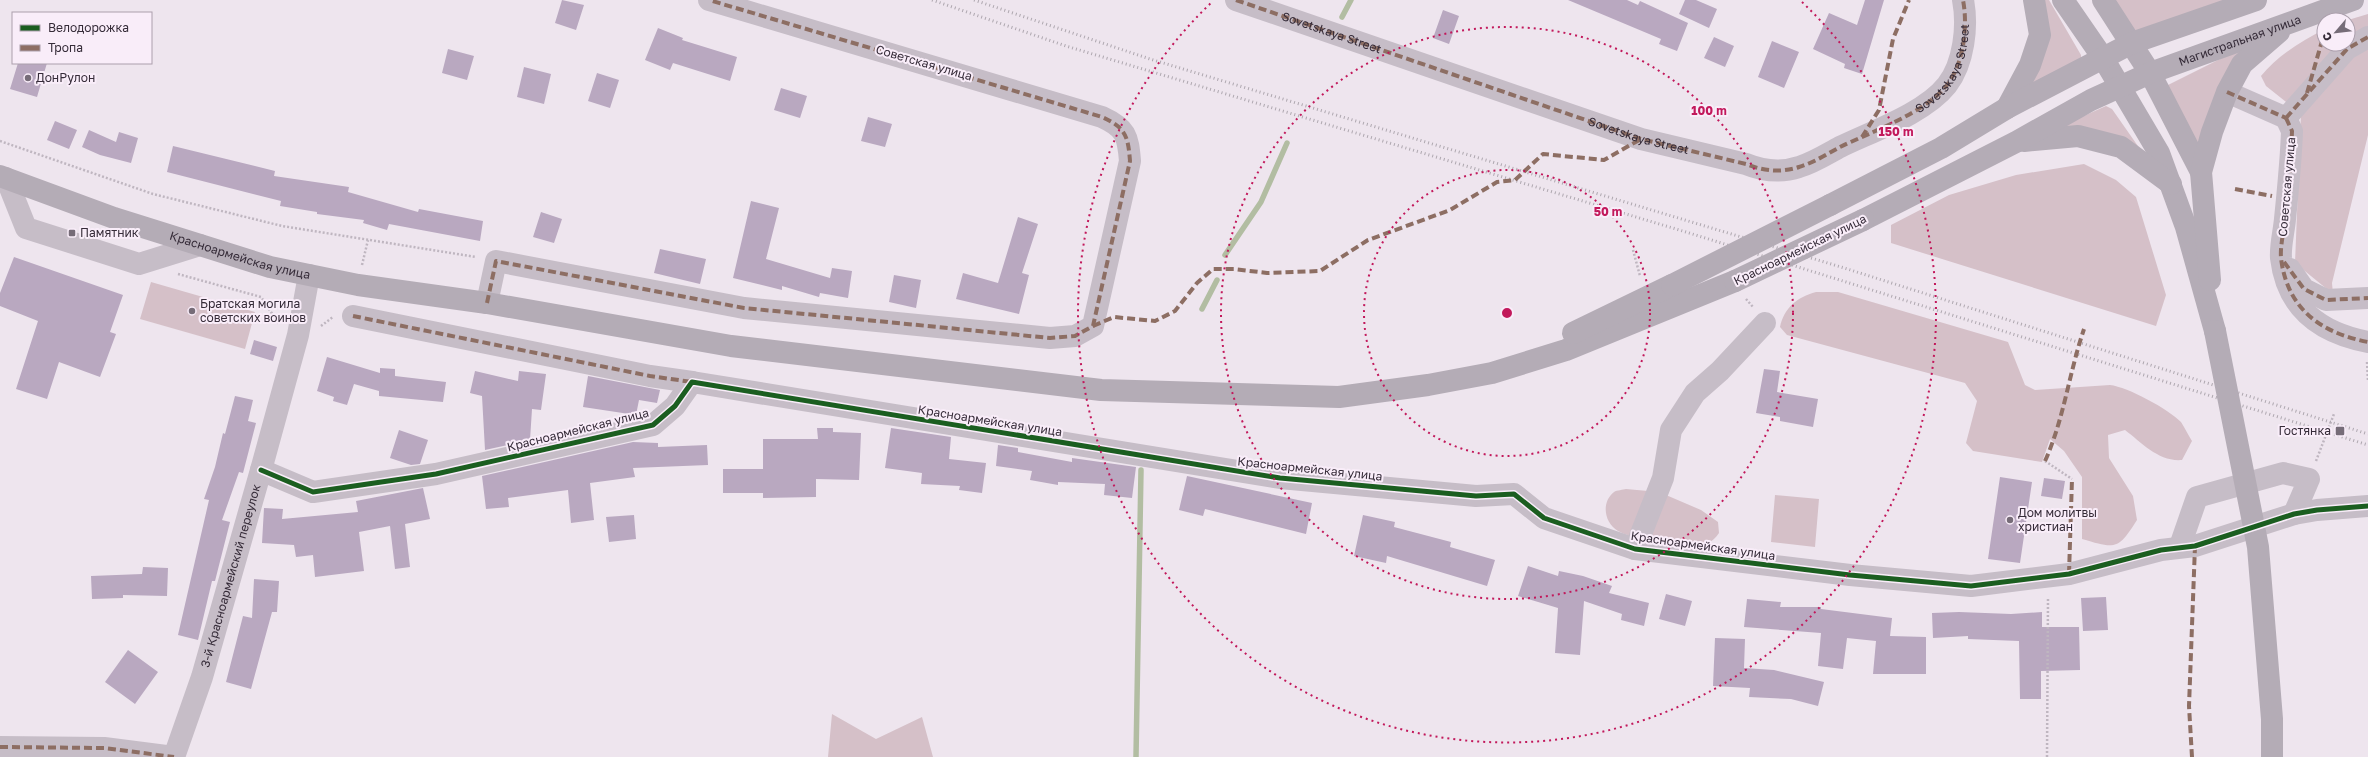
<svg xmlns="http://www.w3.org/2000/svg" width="2368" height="757" font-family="'Golos Text',sans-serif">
	<rect width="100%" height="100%" fill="#eee5ee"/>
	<path fill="#d5c0c8" d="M2041,0H2049L2081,55V60L2025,93Z
		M2110,0H2229L2136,32Z
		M2368,14V31L2348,43V20Z
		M2324,30V44H2346L2290,105L2266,86L2261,76C2276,57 2302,40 2324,30Z
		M2252,43L2199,150L2166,86Z
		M2368,45V135L2332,283L2333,294L2295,263L2301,114L2357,51Z
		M2106,106L2112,109L2140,149L2050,131Z
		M2084,164L2116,180L2136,197L2166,295L2156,326L1891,243V225L1949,195L2016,175Z
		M151,282L255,312L245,349L140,319Z
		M1816,292H1838L2008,342L2025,385L2035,390L2110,385C2128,387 2168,409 2181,422C2185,428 2188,435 2192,441L2182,460C2159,462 2142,443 2125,430L2108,435L2109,458L2133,496L2137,520C2118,550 2116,549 2082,539V477L2064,451L2050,439L2042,462L1973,451L1966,443L1977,401L1965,383L1787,335L1780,327C1784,308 1797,297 1816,292Z
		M1626,489L1659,492L1701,510L1718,522L1719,533C1713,542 1704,547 1693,548C1679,549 1630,538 1618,531C1604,523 1601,502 1614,492C1617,490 1623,490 1626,489Z
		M1775,495L1819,499L1815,547L1771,542Z
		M832,714L876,739L922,717L933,757H828Z"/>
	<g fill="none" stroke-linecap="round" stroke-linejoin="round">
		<path stroke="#b2bda2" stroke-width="5.5" d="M1342,17L1351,0
			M1225,255L1261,202L1287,143
			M1202,309L1217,280
			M1136,757L1141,470"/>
	</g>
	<path fill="#b9a8c0" d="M562,0L584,5L576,30L555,23Z
		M1568,0H1627L1638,5L1640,1L1688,23L1677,51L1659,44L1661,39Z
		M1685,0H1696L1717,9L1709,28L1679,14Z
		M1865,0H1884L1862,74L1844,68L1845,64L1813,49L1829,13L1857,25Z
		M1443,10L1459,16L1449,44L1433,38Z
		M658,28L683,38L682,40L737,57L730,81L673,63L670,70L645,60Z
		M1714,37L1734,46L1725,67L1704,58Z
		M1772,41L1799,52L1784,88L1758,77Z
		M448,49L474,56L467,80L442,73Z
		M18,63H47L37,97L10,89Z
		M524,67L551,74L544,104L517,97Z
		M597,73L619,80L610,108L588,101Z
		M781,88L807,96L800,118L774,110Z
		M868,117L892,124L885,147L861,141Z
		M55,121L77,130L69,149L47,140Z
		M89,130L116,142L119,132L138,138L131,163L100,155L82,147Z
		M173,146L275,171L274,176L349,187L348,192L418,212L419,209L483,221L480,241L389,224L387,230L363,223L364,220L317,214V212L280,206L281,201L167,172Z
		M751,201L779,208L766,259L830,278L832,268L852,271L848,298L820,293L819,297L782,286V290L733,278Z
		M541,212L562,219L554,243L533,237Z
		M1018,217L1038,224L1022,273L1029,275L1019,314L956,299L963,273L998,283Z
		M660,249L706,259L700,284L654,273Z
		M14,257L123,295L110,332L116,334L100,377L59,362L47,399L16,389L38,321L0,306V293Z
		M894,275L921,280L916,308L889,302Z
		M254,340L277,347L273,361L250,354Z
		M327,357L380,373V368L395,369V376L446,382L443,402L379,396V391L354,384L347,405L333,401L334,397L317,391Z
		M1764,369L1780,371L1777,392L1818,399L1813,427L1780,421V417L1756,413Z
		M475,371L518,381L519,371L546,374L541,410L532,409L530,440L485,450L482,396L470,393Z
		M588,376L660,390L657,403L639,400L636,415L583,407Z
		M235,396L253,400L248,421L256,423L243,473L239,472L222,520L230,522L215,581H212L198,640L178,635L209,500L204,499L215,467L223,433L225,434Z
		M817,428H833V432L861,433L859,480L816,479V497L763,498V493H723V469H763V439H818Z
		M891,428L951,437L949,459L986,463L982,493L959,490L960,486L921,484L922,473L885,468Z
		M399,430L428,440L420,464L411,465L390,458Z
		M633,442L658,443V447L707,445L708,465L633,468L635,477L590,483L594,520L571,523L568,490L508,498L509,507L486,509L482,476Z
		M998,445L1018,448V452L1072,462V458L1136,467L1132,498L1104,495L1105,484L1058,482V485L1030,480L1032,471L996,466Z
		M1187,476L1312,503L1306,534L1205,509L1203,516L1179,510Z
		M2000,477L2032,482L2020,563L1988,559Z
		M2044,478L2065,481L2062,499L2041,496Z
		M423,488L430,519L405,524L410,567L395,569L390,526L359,532L364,571L315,577L313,555L296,557L294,545L262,543L264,508L283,509L282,519L358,512L356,501Z
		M634,515L636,539L609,542L606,517Z
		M1363,515L1395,522L1394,527L1451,542L1450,547L1495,560L1487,586L1387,556L1386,563L1354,556Z
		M1528,566L1558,576L1559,571L1583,576L1612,586L1609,593L1649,603L1644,626L1621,620L1622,614L1584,601L1580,655L1555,653L1558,608L1518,596Z
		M143,567L168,568L167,596L123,595V598L92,599L91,576L142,574Z
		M254,579L279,581L277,612H272L251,689L226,682L243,616L252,618Z
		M1666,594L1692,601L1685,626L1659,619Z
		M2106,597L2108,630L2083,631L2081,598Z
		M1747,599L1781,602L1780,607H1821V609L1892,618L1890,636L1926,637V674H1873L1876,641L1847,638L1843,669L1818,666L1821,633L1744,627Z
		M1959,612L2011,614L2042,612V627H2079L2080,670L2041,671V699H2020L2019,641L1968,639V636L1933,638L1932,613Z
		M1715,638L1745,639L1744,668L1774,670L1824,682L1818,706L1791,699L1749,697L1750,688L1713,686Z
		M128,650L158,672L135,704L105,682Z"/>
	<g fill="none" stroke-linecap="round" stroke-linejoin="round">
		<path stroke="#bfb6c0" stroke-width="2.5" stroke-dasharray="2 2" stroke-linecap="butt" d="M0,141L153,194L282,226L476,257
			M1633,250L1640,276
			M362,265L368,240
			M178,274L261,297L279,324
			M1746,299L1753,307
			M321,326L333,317
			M2367,362L2368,381
			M2045,461L2072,479
			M2316,461L2334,414
			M2047,757L2048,598"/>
		<g stroke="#c6bdc7" stroke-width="22">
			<path d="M1236,0L1641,139L1746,164C1763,171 1781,173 1799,167C1813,163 1827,154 1840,147C1873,131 1925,113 1947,85C1964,63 1968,26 1963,0"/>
			<path d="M2227,92L2286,118"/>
			<path d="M2286,118L2292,131C2291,160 2288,190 2285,219C2284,231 2280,246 2281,258C2287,309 2321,333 2368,342"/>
			<path d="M2286,118L2347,49L2368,37"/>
			<path d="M6,178L26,228L139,264L200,245"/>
			<path d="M2290,269L2304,289L2326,300L2368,298"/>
			<path d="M487,303L496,261L744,308L1050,338L1075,336L1093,326L1130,161C1128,136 1126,128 1102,117L709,0"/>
			<path d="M353,316L650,376L692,382"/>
			<path d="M261,470L313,492L436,474L653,425L675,406L692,382L1280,478L1476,496L1514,494L1544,518L1635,549L1850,575L1971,586L2069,574L2161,550L2195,546L2294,514L2317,510L2368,506"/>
			<path d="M2180,546L2197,497L2283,473L2309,479L2294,514"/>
			<path d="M1635,549L1663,478L1671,430L1695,393L1720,371L1765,323"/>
			<path d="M0,747L104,748L174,757"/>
			<path id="s1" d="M174,757L202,677L261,470L298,335L309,275"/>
		</g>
		<g stroke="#b4acb6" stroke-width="22">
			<path d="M2063,0L2103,58L2159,153L2186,227L2215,331"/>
			<path d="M2103,0L2150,73L2201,172"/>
			<path d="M2007,108L2030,65L2040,35L2034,0"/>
			<path d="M2024,141L2078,136L2121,147L2171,184"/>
			<path id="s2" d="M0,176L114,218L270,267L309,275L358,285L487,303L731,346L1101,390L1339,397L1428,385L1492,373L1566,350L1735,281"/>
			<path d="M1830,205L1941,148L2007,108L2132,43L2256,0"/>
			<path id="s3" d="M1863,220L2016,142L2091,100L2150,73L2353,0"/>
			<path d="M2210,280L2201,172L2212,132L2227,92L2242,64L2279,32"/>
			<path d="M1573,333L1672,285"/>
		</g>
		<path stroke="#aea7af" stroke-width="3" stroke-dasharray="1 3" stroke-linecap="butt" d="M932,0L1066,46L1686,232L2368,445
			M974,0L1150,59L1841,267L2368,434"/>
		<path stroke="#b4acb6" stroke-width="22" d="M1735,281L1863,220
			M1672,285L1830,205
			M2215,331L2258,547L2272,719V757"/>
		<g stroke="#8d6e63" stroke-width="4" stroke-dasharray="8 4" stroke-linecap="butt">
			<path id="s4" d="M1236,0L1641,139L1746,164C1763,171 1781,173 1799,167C1813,163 1827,154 1840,147C1873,131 1925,113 1947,85C1964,63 1968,26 1963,0"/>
			<path d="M2336,20L2339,16"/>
			<path d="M2227,92L2286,118"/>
			<path d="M2307,93L2324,34"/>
			<path d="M2286,118L2292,131C2291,160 2288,190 2285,219C2284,231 2280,246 2281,258C2287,309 2321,333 2368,342"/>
			<path d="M2286,118L2347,49L2368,37"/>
			<path d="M1862,137L1879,110L1893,39L1909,0"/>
			<path d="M2235,189L2272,196"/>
			<path d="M2284,262L2304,289L2326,300L2368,298"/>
			<path d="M487,303L496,261L744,308L1050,338L1075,336L1093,326L1130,161C1128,136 1126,128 1102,117L709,0"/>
			<path d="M353,316L650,376L692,382"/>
			<path d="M1093,326L1114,317L1155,321L1175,311L1197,283L1213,269H1234L1267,273L1320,271L1368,240L1450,210L1497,182L1515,180L1543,154L1604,160L1641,139"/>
			<path d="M2045,461C2064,419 2069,373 2084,329"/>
			<path d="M2069,574L2072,479"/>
			<path d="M0,747L104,748L174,757"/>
			<path d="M2192,757L2189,706L2195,546"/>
		</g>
		<defs>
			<path id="cycleway" d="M261,470L313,492L436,474L653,425L675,406L692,382L1280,478L1476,496L1514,494L1544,518L1635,549L1850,575L1971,586L2069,574L2161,550L2195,546L2294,514L2317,510L2368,506"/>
		</defs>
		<use href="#cycleway" stroke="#f9edf9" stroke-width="8"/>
		<use href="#cycleway" stroke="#1b5e20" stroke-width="5"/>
	</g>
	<g fill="none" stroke="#c2185b" stroke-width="2" stroke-dasharray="2 4">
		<circle cx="1507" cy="313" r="143"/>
		<circle cx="1507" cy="313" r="286"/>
		<path d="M1802 2A429 429 0 1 1 1212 2"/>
	</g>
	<g fill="#766c78" stroke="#f9edf9" stroke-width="1.5">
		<circle cx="28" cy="78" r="4"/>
		<rect x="68" y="229" width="8" height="8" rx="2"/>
		<circle cx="192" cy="311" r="4"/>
		<rect x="2335" y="426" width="10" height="10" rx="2"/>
		<circle cx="2010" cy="520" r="4"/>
	</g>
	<g text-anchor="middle" stroke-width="4" stroke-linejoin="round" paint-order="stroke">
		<g font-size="12" fill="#352b38" stroke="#f9edf9">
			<text dy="4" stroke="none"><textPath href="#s4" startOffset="101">Sovetskaya Street</textPath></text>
			<text dy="4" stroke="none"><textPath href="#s3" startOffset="418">Магистральная улица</textPath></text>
			<text transform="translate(924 63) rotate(16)" y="4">Советская улица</text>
			<text dy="4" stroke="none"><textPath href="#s4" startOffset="773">Sovetskaya Street</textPath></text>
			<text dy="4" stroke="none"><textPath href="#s4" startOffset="425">Sovetskaya Street</textPath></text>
			<text transform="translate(2287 187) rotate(-85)" y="4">Советская улица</text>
			<text transform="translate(1800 250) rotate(-26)" y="4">Красноармейская улица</text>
			<text dy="4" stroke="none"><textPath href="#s2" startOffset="253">Красноармейская улица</textPath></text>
			<text transform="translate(990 421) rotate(9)" y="4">Красноармейская улица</text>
			<text transform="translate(578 430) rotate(-14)" y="4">Красноармейская улица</text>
			<text transform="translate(1310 469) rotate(6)" y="4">Красноармейская улица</text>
			<text transform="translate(1703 546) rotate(8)" y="4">Красноармейская улица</text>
			<text dy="4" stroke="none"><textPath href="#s1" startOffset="190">3-й Красноармейский переулок</textPath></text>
		</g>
		<g font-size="12" fill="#352b38" stroke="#f9edf9" text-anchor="start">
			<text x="36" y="82">ДонРулон</text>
			<text x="80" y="237">Памятник</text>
			<text x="200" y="308">Братская могила<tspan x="200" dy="14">советских воинов</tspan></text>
			<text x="2331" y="435" text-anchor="end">Гостянка</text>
			<text x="2018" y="517">Дом молитвы<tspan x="2018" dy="14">христиан</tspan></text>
		</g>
	</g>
	<circle cx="1507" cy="313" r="6" fill="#c2185b" stroke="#f9edf9" stroke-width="2"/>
	<g font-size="12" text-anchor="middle" font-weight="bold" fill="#c2185b" stroke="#f9edf9" stroke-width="4" stroke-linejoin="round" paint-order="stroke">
		<text x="1709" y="115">100 m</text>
		<text x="1896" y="136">150 m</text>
		<text x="1608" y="216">50 m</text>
	</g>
	<rect x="12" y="12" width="140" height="52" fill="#f9edf9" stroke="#ab9fac"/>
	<rect x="20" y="25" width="20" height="6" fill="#1b5e20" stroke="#ab9fac"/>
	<text x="48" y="32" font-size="12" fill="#352b38">Велодорожка</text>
	<rect x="20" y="45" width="20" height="6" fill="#8d6e63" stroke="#ab9fac"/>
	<text x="48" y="52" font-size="12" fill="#352b38">Тропа</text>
	<g transform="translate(2336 32) rotate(242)"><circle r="19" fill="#f9edf9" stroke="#ab9fac"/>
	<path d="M0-3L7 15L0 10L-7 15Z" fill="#766c78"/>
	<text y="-6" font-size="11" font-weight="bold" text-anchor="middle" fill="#352b38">С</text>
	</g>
</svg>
